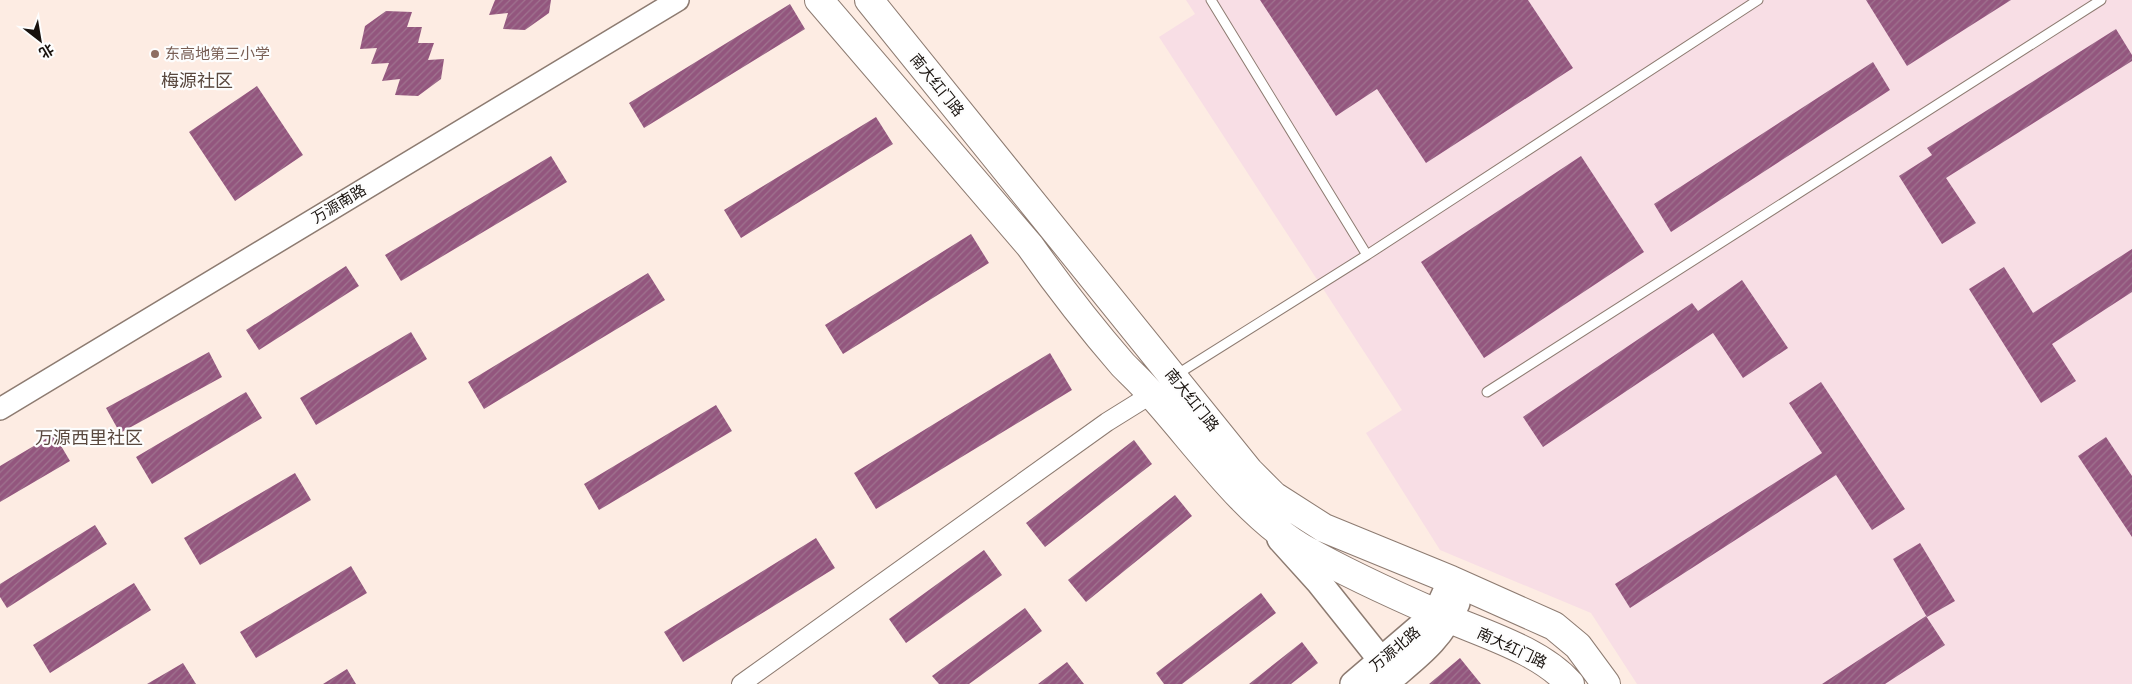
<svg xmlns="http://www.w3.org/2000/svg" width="2132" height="684" font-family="Commissioner,'Noto Sans SC',sans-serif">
	<defs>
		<pattern id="building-hatch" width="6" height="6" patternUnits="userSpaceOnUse" patternTransform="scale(1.25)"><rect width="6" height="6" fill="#93567e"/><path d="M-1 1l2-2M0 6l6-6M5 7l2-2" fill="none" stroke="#9f738f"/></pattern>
	</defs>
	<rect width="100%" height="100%" fill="#fdece3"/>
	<path fill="#f8dee5" d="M1186,0H2132V684H1637L1591,613L1440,550L1366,433L1402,410L1159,37L1195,14Z"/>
	<path fill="url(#building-hatch)" d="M495,0H551L549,13L525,30L503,29L508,13L489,15Z
		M1260,0H1528L1573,68L1426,163L1377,89L1336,116Z
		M1866,0H2011L1907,66Z
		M790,4L805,29L644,128L629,103Z
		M386,11L412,12L407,27H422L418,43H434L428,60L444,59L441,79L418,96L395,95L400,79L382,81L389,63L371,64L377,48L360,49L365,26Z
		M2116,29L2132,55V61L1946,178L1976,223L1942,244L1899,176L1932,155L1927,148Z
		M1873,62L1890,90L1671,232L1654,204Z
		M257,86L303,155L235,201L189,132Z
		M876,117L893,144L741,238L724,210Z
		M551,156L567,182L401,281L385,255Z
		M1581,156L1644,252L1484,358L1421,262Z
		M971,234L989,263L843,354L825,325Z
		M2132,249V292L2052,344L2076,381L2041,403L1969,289L2004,267L2033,313Z
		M346,266L359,286L259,350L246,330Z
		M648,273L665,300L484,409L468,382Z
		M1742,280L1788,348L1743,378L1713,333L1543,447L1523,417L1692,303L1698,311Z
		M411,332L427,359L316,425L300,398Z
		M209,352L222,377L120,433L106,408Z
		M1050,353L1072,390L876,509L854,473Z
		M1821,382L1905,509L1872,530L1836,475L1630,608L1615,584L1822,453L1789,403Z
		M246,392L262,418L152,484L136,457Z
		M716,405L732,431L599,510L584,484Z
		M54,434L70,461L0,502V466Z
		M2106,437L2132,476V537L2078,456Z
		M1134,440L1152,464L1045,547L1026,523Z
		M295,473L311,500L200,565L184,538Z
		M1175,495L1192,516L1086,602L1068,580Z
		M95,525L107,544L7,608L0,597V584Z
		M816,538L835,568L683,662L664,632Z
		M1920,543L1955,601L1927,617L1893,559Z
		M984,550L1002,575L906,643L889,619Z
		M351,566L367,593L256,658L240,632Z
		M134,583L151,610L50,673L33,645Z
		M1261,593L1276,613L1182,684H1164L1156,673Z
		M1025,608L1042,631L969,684H939L932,676Z
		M1926,616L1945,645L1885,684H1822Z
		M1302,642L1318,663L1291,684H1249Z
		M1460,658L1481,684H1429Z
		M1067,662L1084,684H1038Z
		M183,663L196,684H147Z
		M347,669L356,684H323Z"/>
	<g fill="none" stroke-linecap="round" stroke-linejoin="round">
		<defs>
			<path id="service" d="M1211,0L1367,255L1758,0
				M1176,375L1367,255
				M1487,392L2101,0"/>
			<path id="minor" d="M741,684L1107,422L1152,394"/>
			<path id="tertiary" d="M0,409L678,0"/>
			<path id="secondary" d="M1280,539L1318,581L1381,660
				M1353,684L1436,613L1451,580
				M1385,684C1416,657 1440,642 1457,603"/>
			<path id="trunk" d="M819,0L1030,246C1059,287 1090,327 1123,365C1133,375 1143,384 1152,395C1197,445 1244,513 1302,548C1346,573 1392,594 1438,614C1480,633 1539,649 1570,684
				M869,0L1249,471L1274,496L1324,528L1451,580L1554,626L1578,646L1606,684"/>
		</defs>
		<use href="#service" stroke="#8d7b71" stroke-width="11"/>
		<use href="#minor" stroke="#8d7b71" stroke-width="20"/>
		<use href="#tertiary" stroke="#8d7b71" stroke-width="24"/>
		<use href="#secondary" stroke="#8d7b71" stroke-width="28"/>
		<use href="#trunk" stroke="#8d7b71" stroke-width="30"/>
		<use href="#service" stroke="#fff" stroke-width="9"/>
		<use href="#minor" stroke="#fff" stroke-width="18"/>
		<use href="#tertiary" stroke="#fff" stroke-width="21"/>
		<use href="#secondary" stroke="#fff" stroke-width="25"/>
		<use href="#trunk" stroke="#fff" stroke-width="28"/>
	</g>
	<circle fill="#8d6e63" stroke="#fdfdfd" stroke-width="2" cx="155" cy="54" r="5"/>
	<g text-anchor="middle" stroke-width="4.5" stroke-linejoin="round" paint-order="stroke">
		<g font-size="15" fill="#785e54" stroke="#fdfdfd" text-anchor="start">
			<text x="165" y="59">东高地第三小学</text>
		</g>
		<g font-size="15" fill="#18120e" stroke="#fdfdfd">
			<text transform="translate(937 85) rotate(51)" y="5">南大红门路</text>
			<text transform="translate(339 204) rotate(-31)" y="5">万源南路</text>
			<text transform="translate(1192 400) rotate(51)" y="5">南大红门路</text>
			<text transform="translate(1512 648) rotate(25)" y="5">南大红门路</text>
			<text transform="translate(1395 649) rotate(-40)" y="5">万源北路</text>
		</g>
		<g font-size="18" fill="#59483e" stroke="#fdfdfd">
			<text x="197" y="87">梅源社区</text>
			<text x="89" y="444">万源西里社区</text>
		</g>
	</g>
	<g transform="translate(40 40) rotate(149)" stroke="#fdfdfd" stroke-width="4" paint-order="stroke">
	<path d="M0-4L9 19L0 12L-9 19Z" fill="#18120e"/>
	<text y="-8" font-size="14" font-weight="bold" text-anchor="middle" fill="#18120e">北</text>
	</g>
</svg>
